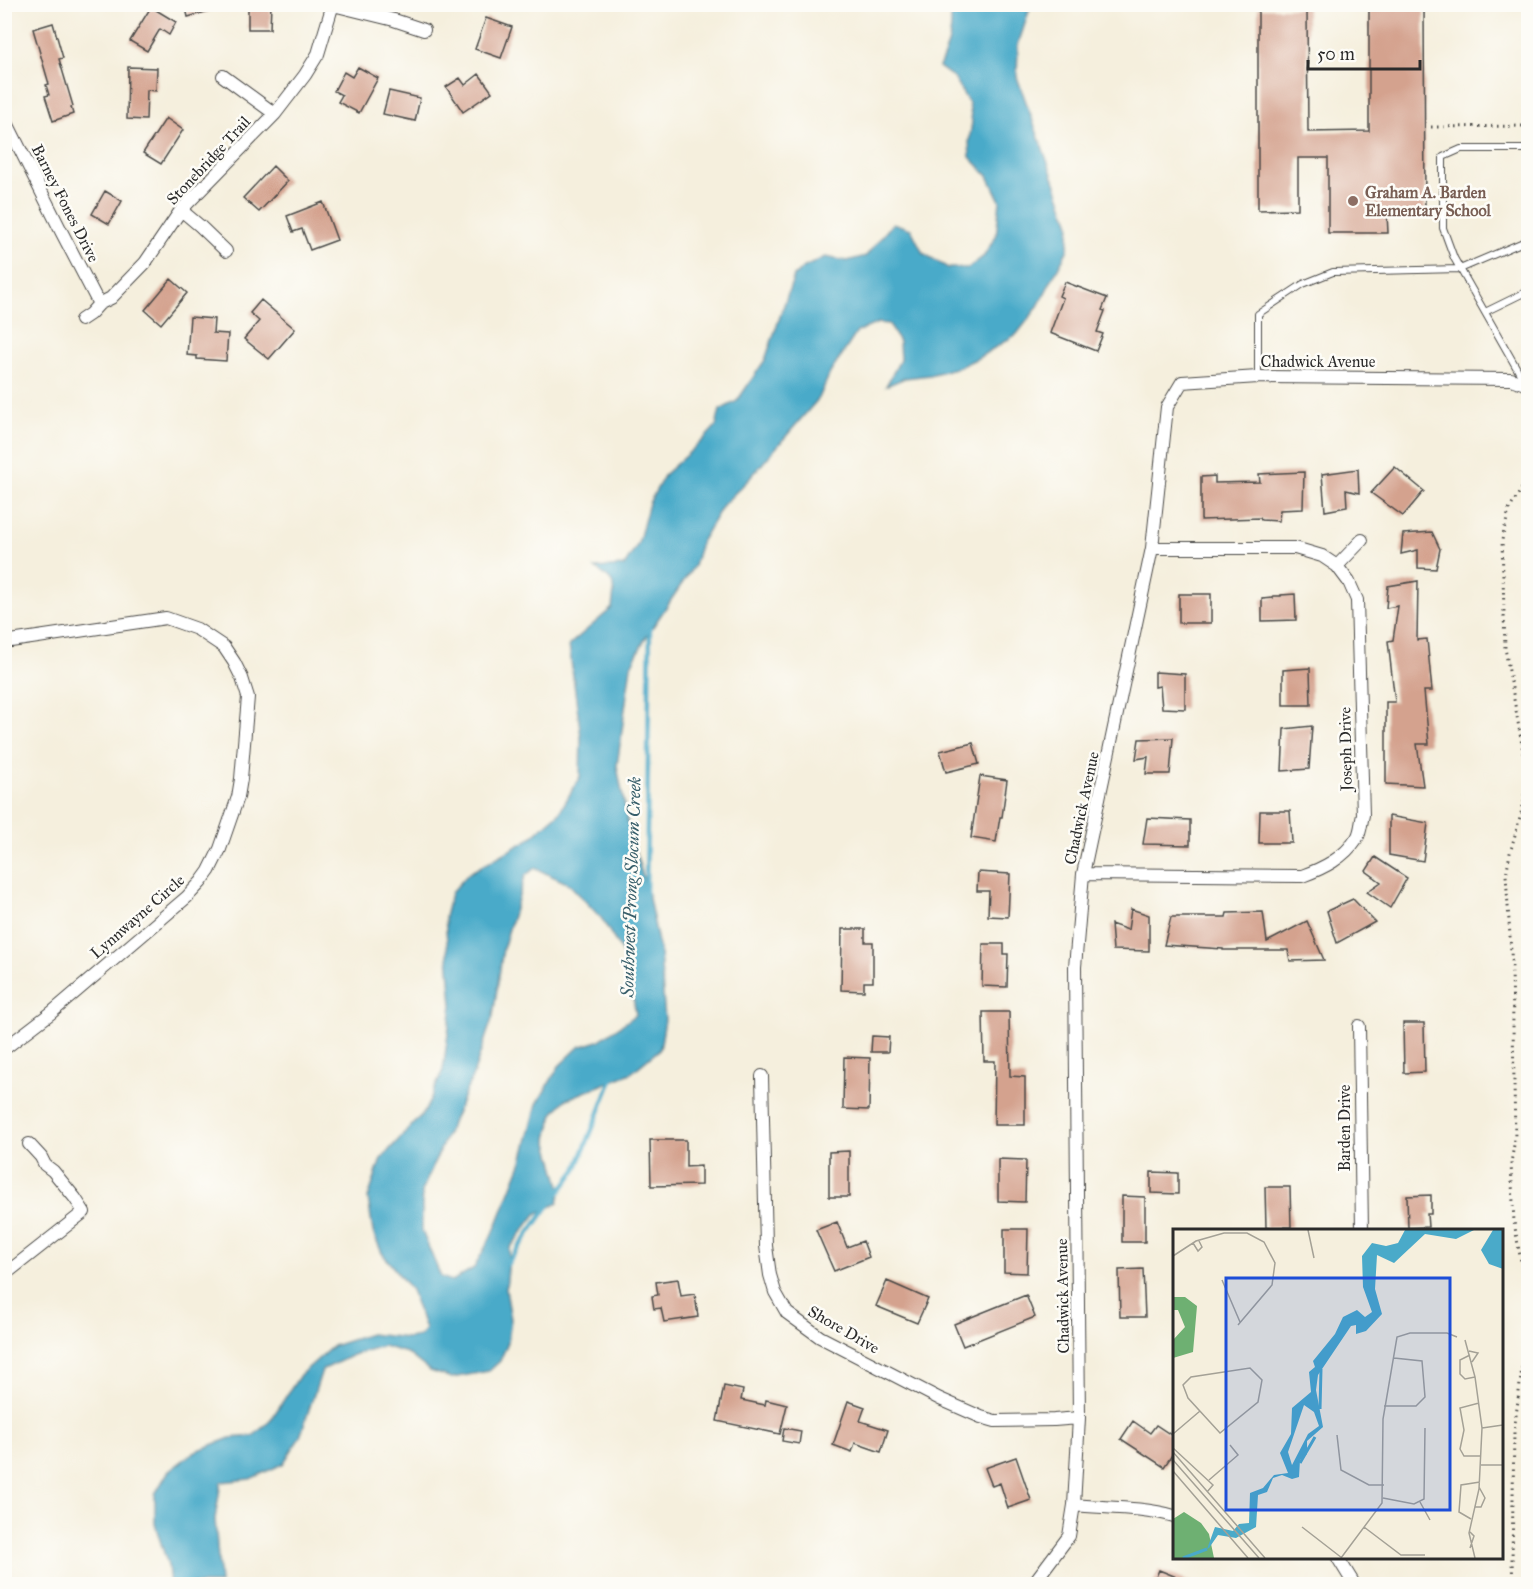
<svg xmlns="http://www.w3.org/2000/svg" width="1533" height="1589" font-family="'IM FELL Great Primer',serif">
	<rect width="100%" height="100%" fill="#fdfcf7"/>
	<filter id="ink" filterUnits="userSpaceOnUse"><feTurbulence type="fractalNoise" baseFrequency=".0167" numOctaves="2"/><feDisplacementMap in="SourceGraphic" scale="12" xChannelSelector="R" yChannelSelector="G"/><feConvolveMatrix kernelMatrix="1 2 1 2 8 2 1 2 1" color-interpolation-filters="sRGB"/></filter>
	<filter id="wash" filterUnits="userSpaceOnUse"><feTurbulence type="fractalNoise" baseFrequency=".008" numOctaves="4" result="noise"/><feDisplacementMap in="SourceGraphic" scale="24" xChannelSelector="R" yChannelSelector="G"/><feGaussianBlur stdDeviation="1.35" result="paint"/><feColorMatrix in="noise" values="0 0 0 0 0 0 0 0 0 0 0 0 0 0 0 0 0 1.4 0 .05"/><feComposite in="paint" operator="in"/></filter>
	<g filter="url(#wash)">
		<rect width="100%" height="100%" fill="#f5efdd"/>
		<path fill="#4aaac9" stroke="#3a6a7a" stroke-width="1.5" fill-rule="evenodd" d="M950,5H1031L1018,45L1017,77L1070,224L1068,249L1037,308L1017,334L978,358L959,367L930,375L905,378L886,386L900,360L899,342L889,324L878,323L857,332L830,373L819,398L750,478L723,505L701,542L694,566L646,637L631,666L617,766L628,824L649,898L660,952L665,1020L660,1049L631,1073L565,1100L553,1114L547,1139L561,1189L558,1203L536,1214L510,1248L506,1290L511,1319L508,1342L500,1361L489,1371L452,1378L430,1371L407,1353L383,1346L355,1354L322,1370L300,1437L283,1464L250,1479L221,1482L215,1519L220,1584H170L168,1566L155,1524V1494L168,1472L194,1452L230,1438L253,1436L270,1421L300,1375L333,1346L370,1334L408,1338L420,1336L425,1329L411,1290L382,1253L373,1232L368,1198L381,1159L425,1111L443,1070L452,1005L445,917L451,893L469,873L528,840L559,813L580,777L581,737L569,645L612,608C615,583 617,583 595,568L624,566L638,544L649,503L665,474L702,441L716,426L720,410L737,401L765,360L794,276L803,268L825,257L847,261L866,256L893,223L911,229L923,253L948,268H968L984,256L996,236L1000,201L988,176L970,157L969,142L972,122L969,104L954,78L939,67C950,43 953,31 950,5ZM535,868L569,884L602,919L623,954L629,974L636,1015L598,1041L579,1047L559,1066L537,1104L522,1161L495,1229L474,1268L452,1281L441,1277L422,1231V1191L473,1075L493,1016L503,949L525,876Z"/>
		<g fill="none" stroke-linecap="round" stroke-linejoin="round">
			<path stroke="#4aaac9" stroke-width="4.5" d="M646,892L650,627
				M558,1194L576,1170L613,1077
				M505,1267L549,1205"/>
		</g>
		<g id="blocks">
			<path fill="#d4a28e" d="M185,4H220V8L188,17Z
				M248,4H271L270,29H248Z
				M1369,4H1424L1425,214H1387L1388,233H1328V158H1298V209L1258,210V8H1307L1308,132L1369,131Z
				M151,7L176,22L169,35L160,29L147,51L130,41Z
				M486,18L512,27L501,58L475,49Z
				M53,23L63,58L59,59L73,106L71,107L73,114L53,121L45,96L49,95L46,85L49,84L33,29Z
				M128,67L157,68L156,91L147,90L146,120L127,119Z
				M358,67L378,78L359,113L338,102L342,95L334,91L344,72L352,77Z
				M479,74L492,92L463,112L446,87L460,78L465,85Z
				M389,91L420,98L415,121L383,114Z
				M166,118L183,130L161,164L143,153Z
				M273,166L288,181L259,212L243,198Z
				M105,191L122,201L109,224L92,214Z
				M323,202L337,240L310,250L302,229L293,232L287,216Z
				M171,279L187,293L161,324L145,310Z
				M1065,282L1107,298L1102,310L1105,311L1097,332L1103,334L1096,351L1050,333L1063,298L1059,296Z
				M261,300L295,329L269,359L244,339L259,321L250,313Z
				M190,317L214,319L213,333L228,334L226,361L197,359V356L187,355Z
				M1395,467L1424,491L1403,516L1371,493Z
				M1358,469L1359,493L1346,490L1347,507L1325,511L1322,474Z
				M1304,472L1303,509L1280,510L1279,521L1261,520L1260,518L1201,520V477L1215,476V483L1260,482L1259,474Z
				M1432,532L1440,549L1436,569L1418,568V550L1401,554L1403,534Z
				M1418,581L1417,640L1427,639L1432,691H1424L1429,744H1417L1423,786L1386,784V702H1395L1388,641L1393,640L1398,606L1386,608L1388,586Z
				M1179,594H1211V623H1179Z
				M1295,594L1296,620L1262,621V599L1273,598V596H1281V595Z
				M1310,668L1311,705H1283V670Z
				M1155,672L1185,674V709L1162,708L1160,686L1155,687Z
				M1312,726L1309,769L1282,771L1284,729Z
				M1173,738L1170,774H1146L1148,757L1136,759L1139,739Z
				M973,743L979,764L946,772L940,751Z
				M980,776L1007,780L1002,817H1000L996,842L971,838Z
				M1260,811H1290L1292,843H1259Z
				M1389,816L1428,823L1423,861L1389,855Z
				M1147,818L1190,820V845L1143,844Z
				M1375,857L1407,878L1390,908L1367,892L1381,882L1366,871Z
				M978,872L1010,874L1008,917L988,916L989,891H977Z
				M1353,899L1375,922L1337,943L1327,911Z
				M1131,909L1149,915V951L1113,950L1111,924L1128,930Z
				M1263,912L1267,942L1307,921L1324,960L1290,961L1288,950H1223V949L1164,945L1171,917H1226L1227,913Z
				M842,929H865V942H873V982H864V991L841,990Z
				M983,944H1004V954H1008L1007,987L982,986Z
				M983,1012H1009L1010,1076L1025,1077V1125H994L995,1061H984Z
				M1403,1023H1424L1425,1072L1404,1073Z
				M872,1036L889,1037L888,1052H871Z
				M844,1057L870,1058L869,1110L843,1109Z
				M650,1140H686V1167L701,1166V1185L651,1186Z
				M849,1151V1197H829V1152Z
				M998,1159L1026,1160L1025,1202L998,1201Z
				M1151,1172L1178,1173V1194L1151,1193Z
				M1265,1187H1290L1291,1227L1266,1228Z
				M1431,1195V1214H1427L1428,1227L1408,1228L1407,1196Z
				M1122,1196L1145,1197V1242H1122Z
				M837,1222L847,1247L863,1241L869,1257L834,1271L816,1230Z
				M1004,1229H1028L1027,1273L1004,1272Z
				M1143,1269L1145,1317H1120L1119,1270Z
				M678,1279L681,1296L695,1294L698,1317L664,1322L661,1308L654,1309L652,1296L658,1295L656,1282Z
				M887,1281L928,1299L917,1323L876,1306Z
				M1026,1295L1035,1317L963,1346L954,1324Z
				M724,1386L743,1390L741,1400L765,1405L766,1400L787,1405L780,1434L717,1421Z
				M848,1401L865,1407L860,1421L888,1430L881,1452L855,1443L852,1452L833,1445Z
				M1133,1421L1150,1433L1156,1425L1174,1437V1452L1164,1467L1121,1439Z
				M784,1428L801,1431L799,1444L782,1441Z
				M1016,1457L1031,1500L1008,1508L1000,1483L992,1486L985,1468Z
				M1159,1570L1194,1584H1153Z"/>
		</g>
	</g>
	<g filter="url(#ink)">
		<use href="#blocks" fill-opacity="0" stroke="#494846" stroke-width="1.5"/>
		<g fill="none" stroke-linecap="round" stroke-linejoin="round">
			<defs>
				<path id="lane" d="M1485,312L1528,291
					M1258,377V314L1303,284L1333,272L1460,269L1528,240
					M1524,381L1454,258L1443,228V157L1461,149H1528"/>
				<path id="street" d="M333,5L394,20L424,30
					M223,76L275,114
					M4,117L61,231L99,304
					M181,210L200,226L226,251
					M81,320L90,314L99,304L111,298L145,263L181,210L275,114L305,75L318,54L333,4
					M1337,566L1362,540
					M4,642L166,618L197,629L224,647L234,662L242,678L248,697L241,779L238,797L220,849L209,871L201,882L187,897L51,1013L4,1049
					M1083,874L1302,876C1324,868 1344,858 1357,838C1361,832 1361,822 1363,815L1357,600L1349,582L1337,566L1322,556L1295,548H1152
					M1359,1026L1362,1230
					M762,1076L766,1246L770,1275L775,1292L787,1313L820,1337L940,1399L981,1417L995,1421L1054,1420L1079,1418
					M4,1275L84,1212L75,1198L53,1171L45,1165L41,1157L29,1144
					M1074,1505C1107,1508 1142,1507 1174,1516
					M1338,1558L1354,1584
					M1033,1584L1069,1536L1074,1505L1079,1418L1075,967L1083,874L1152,548L1167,407L1182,382L1258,377L1511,379L1528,385"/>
			</defs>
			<use href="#lane" stroke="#494846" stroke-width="8"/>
			<use href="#street" stroke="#494846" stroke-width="14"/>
			<path stroke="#494846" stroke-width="3" stroke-dasharray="1.5 4.5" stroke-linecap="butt" d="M1431,127L1528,126
				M1528,478L1509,510L1502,540L1505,648L1522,745L1526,778L1523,806L1510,853L1506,875L1512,967L1515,1139L1511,1163L1514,1222L1528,1301
				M1513,1584L1512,1562L1514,1432L1528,1319"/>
			<use href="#lane" stroke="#fff" stroke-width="6"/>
			<use href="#street" stroke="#fff" stroke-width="12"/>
		</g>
	</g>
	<circle fill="#8d6e63" stroke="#fdfcf7" stroke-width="2" cx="1353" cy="201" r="6"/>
	<g text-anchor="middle" stroke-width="5" stroke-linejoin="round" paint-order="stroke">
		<g font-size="16" fill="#2b2b2b" stroke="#fdfcf7">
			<text transform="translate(208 160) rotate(-47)" y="6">Stonebridge Trail</text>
			<text transform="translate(66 203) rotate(63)" y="6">Barney Fones Drive</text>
			<text x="1318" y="367">Chadwick Avenue</text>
			<text transform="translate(1345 749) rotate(-91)" y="6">Joseph Drive</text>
			<text transform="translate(1081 808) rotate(-78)" y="6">Chadwick Avenue</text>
			<text transform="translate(137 916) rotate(-41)" y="6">Lynnwayne Circle</text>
			<text transform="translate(1344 1128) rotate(-90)" y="6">Barden Drive</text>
			<text transform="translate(1062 1296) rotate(-91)" y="6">Chadwick Avenue</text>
			<text transform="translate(844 1329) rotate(30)" y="6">Shore Drive</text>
		</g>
		<g font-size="16" font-weight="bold" fill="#785e54" stroke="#fdfcf7" text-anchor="start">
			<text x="1365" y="198">Graham A. Barden<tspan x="1365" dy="18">Elementary School</tspan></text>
		</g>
		<g font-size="18" font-style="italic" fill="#375e6a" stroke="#fdfcf7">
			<text transform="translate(631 887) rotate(-88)" y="6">Southwest Prong Slocum Creek</text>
		</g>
	</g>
	<g transform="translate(1173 1229)">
		<rect width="330" height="330" fill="#f5efdd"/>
		<path d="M0,68H12L24,77L20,123L0,129V111L12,98L5,81H0ZM11,283L28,294L36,305L41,329H0V290Z" fill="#6eb072"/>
		<path d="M232,1H301L283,10L252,5L221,34L204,26L202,60L209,85L193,102L183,105V96L178,97L145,146L143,161L150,198L134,212V225L127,231L126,248L119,250L109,246L100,249L94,263L85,266L83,298L63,309L45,306L36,319L34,320L42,298L60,302L66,295L76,294L77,264L90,259L101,246L115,244L107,224L118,205L119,179L138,163L136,143L142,138L140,132L162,105L170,88L184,81L192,88L199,83L190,58L189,27L199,14L213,17L225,14ZM131,176L141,183L146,197L135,205L119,236L115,223ZM320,1H330V40L316,35L308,21Z" fill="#4aaac9" fill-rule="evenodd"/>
		<path fill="none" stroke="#4aaac9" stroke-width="3" d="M147,180L148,140M127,234L142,208M10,329L34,320"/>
		<path fill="none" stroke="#a4a196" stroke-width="1.5" d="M135,1L141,29M20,14L25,22L29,18L26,12M0,27L23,12L51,4H74L91,13L102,34L99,56L65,96M49,51L67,93M292,111L302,148L309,199L306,260L296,304L302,329M296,122L305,124L299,133M297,126L287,131V145L292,150L302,148M77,139L89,151L85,173L47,204L15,169L10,156L18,148ZM306,174L287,179L291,201L287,220L291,227H308M211,177H243L252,168L249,132L221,129M309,199L330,196M0,205L27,182M164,206L168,241L196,256H211M0,219L40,256L34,263M0,223L92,329M0,231L86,329M308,236H330M0,242L75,329M36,251L65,226L57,216M210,269L241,275L251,270L252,199M247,273L257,291M302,278H308L312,269L306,258M298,290L286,283L288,256L307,253M129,298L169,329M191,298L228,326H252M296,302L301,307L297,319M168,329L209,274L210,190L224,108L237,104H274L284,108"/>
		<path fill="#1d4ed8" fill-opacity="0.15" stroke="#1d4ed8" stroke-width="3" d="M53,49H277V281H53Z"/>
		<rect width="330" height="330" fill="none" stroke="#2b2b2b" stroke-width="3"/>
	</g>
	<rect width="1533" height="1589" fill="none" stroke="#fdfcf7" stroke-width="24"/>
	<path d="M1308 60v9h112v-9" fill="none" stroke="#2b2b2b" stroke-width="3"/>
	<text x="1317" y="60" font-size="18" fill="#2b2b2b" stroke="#fdfcf7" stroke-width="4.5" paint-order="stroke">50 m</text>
</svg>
